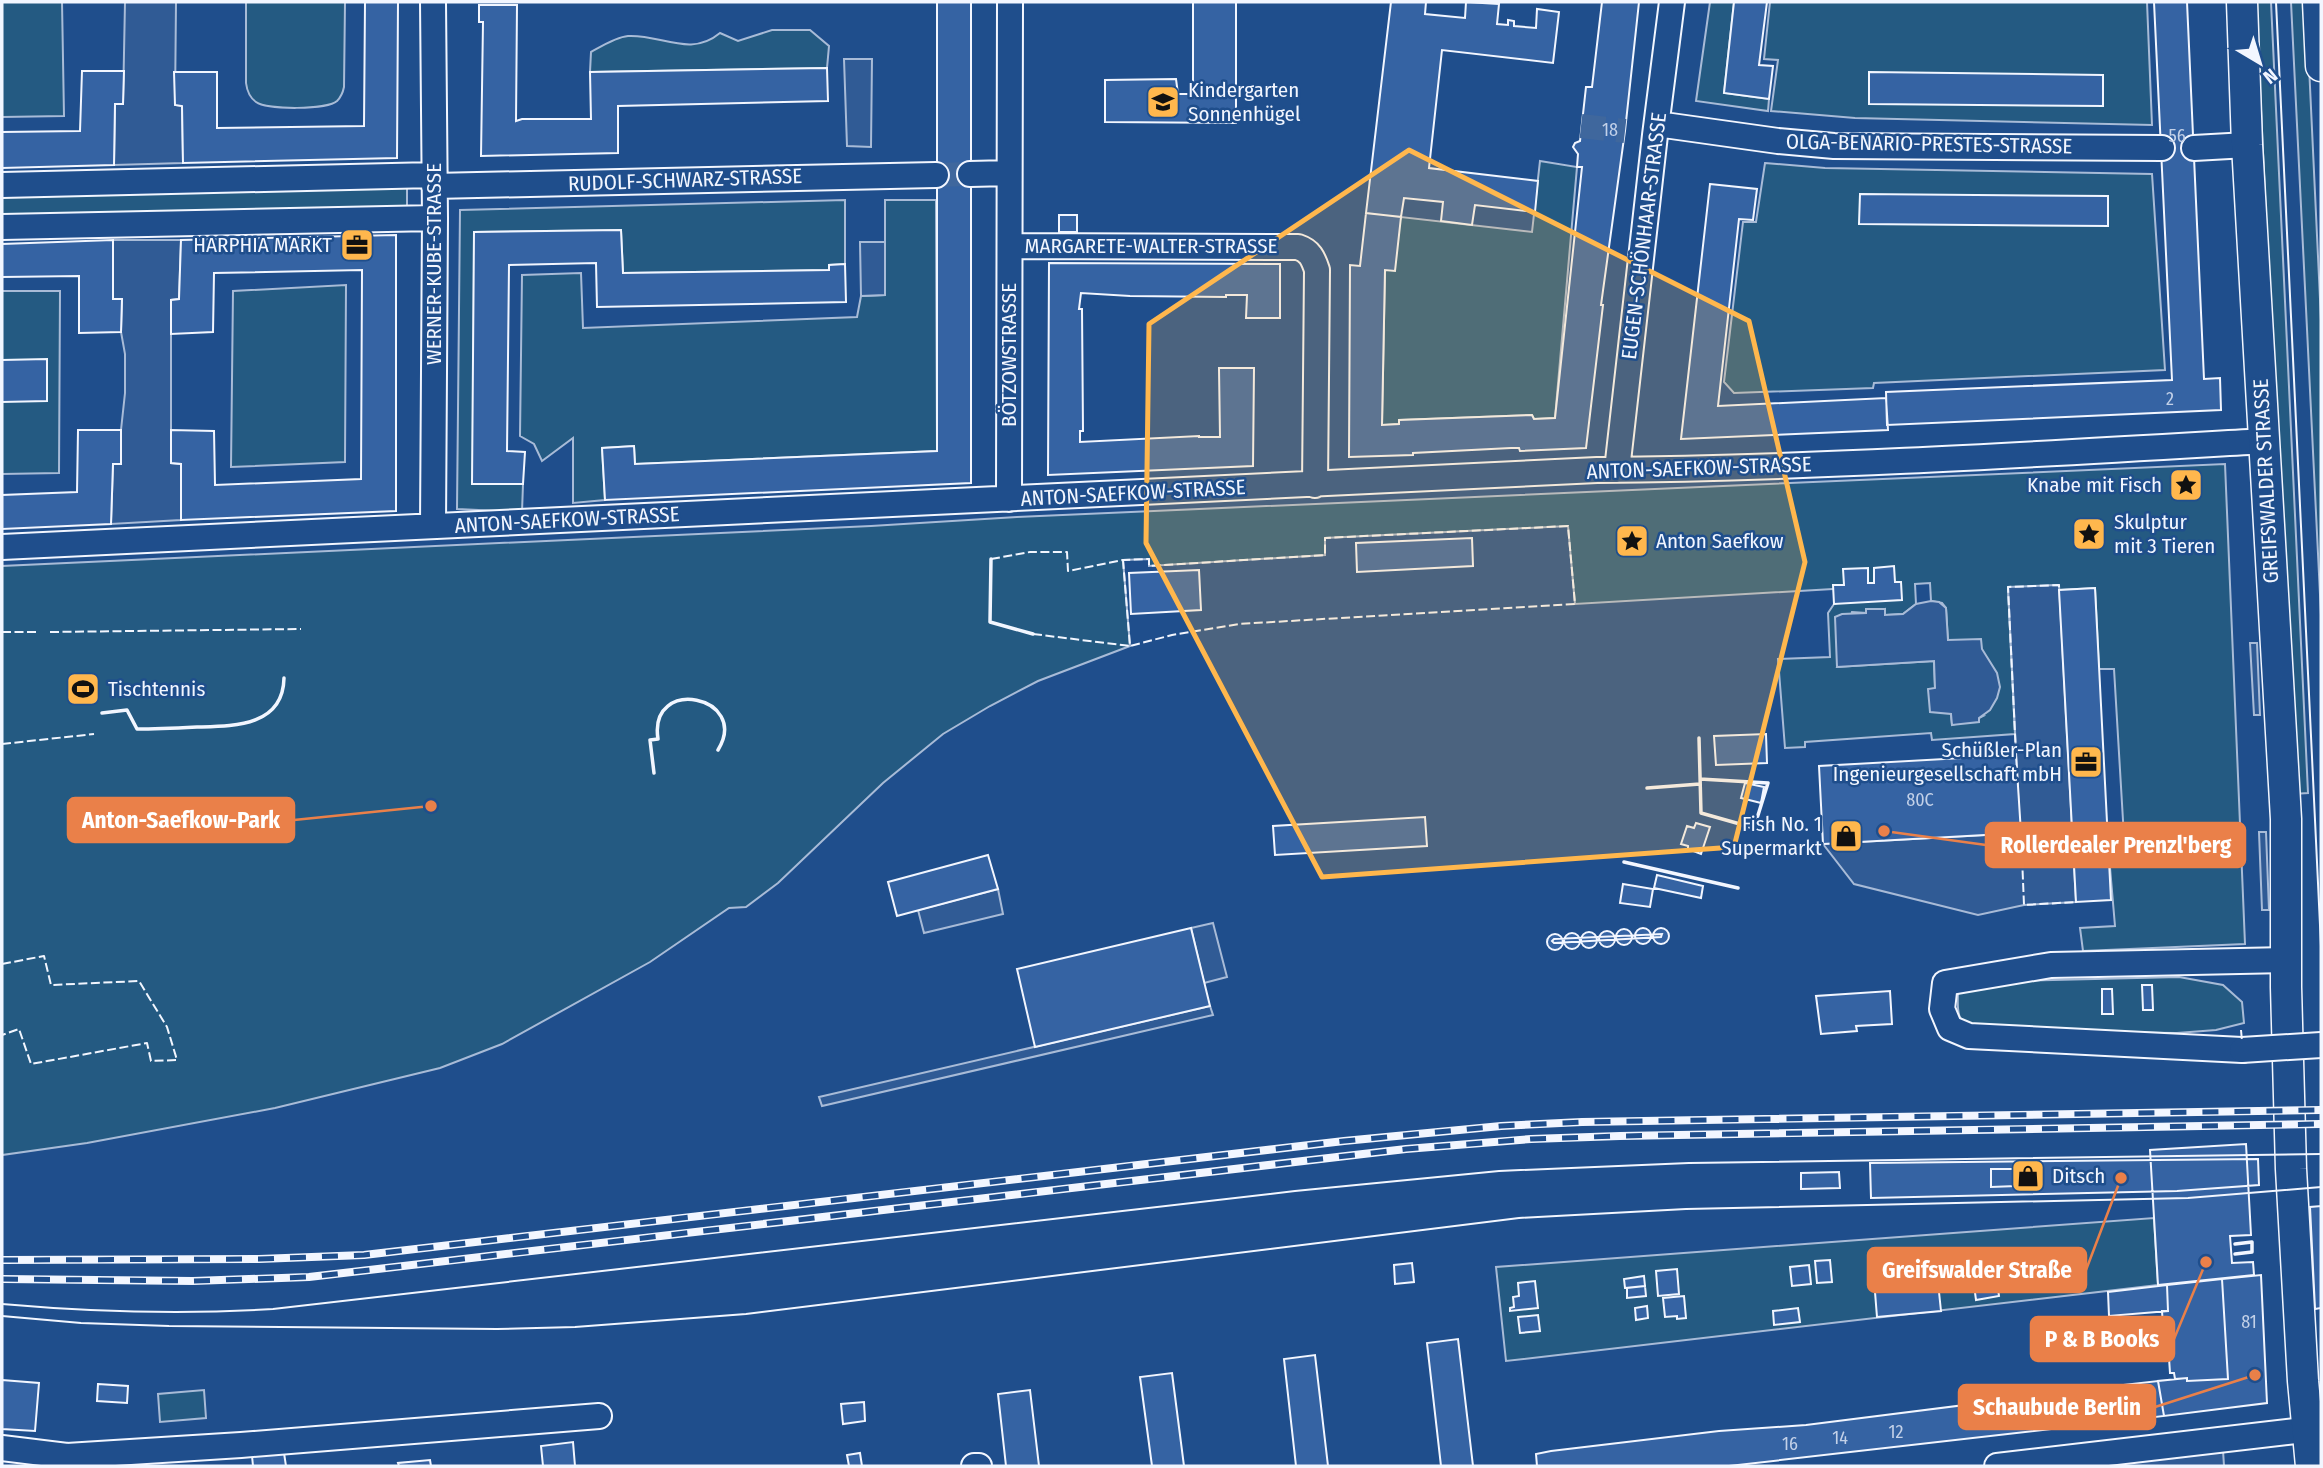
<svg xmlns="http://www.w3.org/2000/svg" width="2323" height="1468" font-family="'Fira Sans Condensed',sans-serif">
	<rect width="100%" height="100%" fill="#1f4e8c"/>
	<path fill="#245a82" stroke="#a8bbd7" stroke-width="2" fill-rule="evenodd" d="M2,2H62L64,116L2,117Z
		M246,2H345L344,87C343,92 341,97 337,101C327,110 267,110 256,102C249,97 247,91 246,83Z
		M1710,2H1734L1724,93L1769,99L1768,111L1696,101Z
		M1770,2H2147L2152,125L1855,118L1771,111L1778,60L1764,59Z
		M2256,2H2271L2308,793L2293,794Z
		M2291,2H2306L2321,320V615Z
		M772,30H810L829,46L827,68L590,72L591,52C602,46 616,37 628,36C661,34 690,58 720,33L738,41Z
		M1540,161L1577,167L1555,418L1534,419L1532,415L1400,420L1399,424L1382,425L1385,270L1401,217L1532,232Z
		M1765,163L1825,168L2152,174L2165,370L1874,383L1873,388L1734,393L1724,382L1743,222H1756Z
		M407,186V208L2,220V191Z
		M845,200V264L829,265V270L623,273L621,230L474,232L473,484H523L522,512L457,509L460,210Z
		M885,200H936L937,451L635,464L634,446L602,448L605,500L573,503V438L542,461L534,444L520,436L522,275L581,273L583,328L857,317L861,296L885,295Z
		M346,285L345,462L231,467L233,291Z
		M2,291H60L59,473L2,474Z
		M2225,464L2245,944L2083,951L2080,928L2115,926L2109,856L2125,854L2114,669H2099L2095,588L2059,590V585L2008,588L2015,734L1932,740L1931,733L1805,742V747L1785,748L1778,659L1830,657L1828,613L1834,604L1901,585L1575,604L1568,526L1325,538V555L1149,566V559L1123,560L1130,646L1038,681L990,706L943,734L883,783L778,883L746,907L729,908L650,962L502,1044L440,1068L275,1108L87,1143L2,1155V566L871,526L1017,517ZM1930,583L1931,601L1942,603L1946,608L1952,711L1983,716L1979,718L1952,725L1951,714L1935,688L1934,661L1837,667L1852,612L1867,613L1885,609V615L1903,614L1916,604L1915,584Z
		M2179,977L2223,985L2242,1002L2244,1023L2216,1030L2177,1033L1975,1031C1957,1023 1957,1011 1958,993L1974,986L2012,981Z
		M2154,1218L2158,1285L1506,1361L1496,1267Z
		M204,1390L206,1418L160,1422L158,1394Z"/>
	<path fill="#305b95" stroke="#a8bbd7" stroke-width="2" d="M125,2H176L175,105L182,106L183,163L114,165L115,104H123Z
		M844,59H872L871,147L847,146Z
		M113,240H181L179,299L171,300V463L181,464V520L111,524L113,464L121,463V430L125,393V354L121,332L122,299H113Z
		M860,242H885V295L861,296Z
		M2059,585L2076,902L2024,905L1978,915L1854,884L1823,844L2020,833L2008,587Z
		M1931,601L1939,602L1946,608L1948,640L1981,639L1982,649L1997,673L2000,687L1997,698L1990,710L1979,718V722L1952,725L1951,714L1930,712L1928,689L1935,688L1934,661L1837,667L1835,617L1842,614L1866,613V609H1885V615L1903,614L1916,604Z
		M2250,643H2257L2260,715H2254Z
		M2259,832H2266L2269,910H2262Z
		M998,889L1003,914L924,933L918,910Z
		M1213,923L1227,977L1204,983L1191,928Z
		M1210,1006L1213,1015L822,1106L819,1097Z
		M2223,1450L2224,1466H2082Z"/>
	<path fill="#3563a3" stroke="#f2f6ff" stroke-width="2" d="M365,2H398L397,158L183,163L182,106L175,105L174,72H217V128L364,126Z
		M937,2H971V483L605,500L602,448L634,446L635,464L937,451Z
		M1193,2H1236V123L1105,122V80L1176,79L1178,94H1193Z
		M1391,2H1426L1425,14L1465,18L1466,2L1499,4L1497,24L1508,25V20L1514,21V26L1536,28L1537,9L1559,12L1553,63L1442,50L1429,168L1538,181L1535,212L1475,205L1472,225L1441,221L1443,202L1404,198L1401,217L1366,213Z
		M1602,2H1639L1625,131L1601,305H1603L1586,448L1520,451L1519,448H1511L1413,453V455L1349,457L1350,265L1360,266L1366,213L1401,217L1395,271L1385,270L1382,425L1399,424V420L1532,415L1534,419L1555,418L1582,167H1577L1578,154L1573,147L1575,143L1580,141L1586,87H1592Z
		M1734,2H1767L1759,65L1773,66L1769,99L1724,93Z
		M2154,2H2187L2204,379L2220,378L2221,410L1887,425L1886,392L2172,380Z
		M479,5H517L516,121L522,119H591L590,72L827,68L828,101L618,106V153L481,156L483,22H479Z
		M82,71H124L123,104H115L114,165L2,168V132L80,131Z
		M1869,72L2103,75V106L1869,104Z
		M1710,184L1757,189L1753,220L1739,219L1718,406L1886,398L1888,430L1681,439Z
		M1860,194L2108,196V226L1859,224Z
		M1059,215H1077V232H1059Z
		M621,230L623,273L829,270V265L845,264L846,302L597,307L596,263L509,265L507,451L525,452L523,484H472L474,232Z
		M396,235V511L181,520V464L171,463V430L214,431L215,485L361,479L362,270L214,273L213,332L171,334V300L179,299L181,240Z
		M113,240V299H122L121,332L79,333V276L2,277V244Z
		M1049,263L1280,264V318H1246L1247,295H1226V297L1130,296L1081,293L1079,309H1082L1083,431H1080V442L1199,436V437H1220L1219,368H1254L1253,466L1048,475Z
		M47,359V401L2,402V360Z
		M78,430H121V464H113L111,524L2,529V495L77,492Z
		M1472,538L1473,566L1357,572L1356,543Z
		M1894,566L1895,582H1901L1902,600L1834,604L1833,585H1844L1843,569L1868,568V583H1874V568Z
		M1199,570L1201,610L1131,614L1129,573Z
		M2095,588L2111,900L2076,902L2059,590Z
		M1766,734L1767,763L1716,765L1714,736Z
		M2016,755L2021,833L1823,844L1819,766Z
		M1745,783L1764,787L1761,803L1741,798Z
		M1425,817L1427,846L1275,855L1273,826Z
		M1696,823L1710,827L1701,854L1688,849V846L1681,844L1687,826L1694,828Z
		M988,855L998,889L897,916L888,882Z
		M1657,875L1703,886L1701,898L1654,888Z
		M1623,884L1653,889L1650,907L1620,903Z
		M1191,928L1210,1006L1035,1047L1017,969Z
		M1653 936a8 8 0 1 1 16 0a8 8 0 1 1-16 0Z
		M1635 936a8 8 0 1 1 16 0a8 8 0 1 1-16 0Z
		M1616 937a8 8 0 1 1 16 0a8 8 0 1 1-16 0Z
		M1599 939a8 8 0 1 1 16 0a8 8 0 1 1-16 0Z
		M1581 940a8 8 0 1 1 16 0a8 8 0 1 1-16 0Z
		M1564 941a8 8 0 1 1 16 0a8 8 0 1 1-16 0Z
		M1662,934L1661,937L1554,943L1552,941L1554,939Z
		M1547 942a8 8 0 1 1 16 0a8 8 0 1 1-16 0Z
		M2142,985H2152L2153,1010H2143Z
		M2102,989H2112L2113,1014H2102Z
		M1890,991L1892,1024L1856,1026L1857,1031L1821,1034L1816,996Z
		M2246,1144L2251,1235L2230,1236L2232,1263L2253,1262L2254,1275L2158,1285L2150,1150Z
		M2258,1159L2259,1185L2177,1191L1871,1198L1870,1163Z
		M1991,1169H2016V1186L1991,1187Z
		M1839,1172L1840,1188L1801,1189V1173Z
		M2321,1206V1308L2315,1309L2310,1207Z
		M1830,1260L1832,1282L1817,1283L1815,1261Z
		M1412,1263L1414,1282L1395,1284L1394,1265Z
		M1809,1265L1811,1284L1792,1286L1790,1267Z
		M1995,1267L1999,1296L1976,1300L1972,1270Z
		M1677,1269L1679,1294L1658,1296L1656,1271Z
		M1937,1273L1941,1311L1877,1317L1875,1292H1882V1286L1897,1285L1898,1292L1924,1289L1922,1274Z
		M2261,1275L2267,1403L2164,1416L2158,1381L2187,1378V1381L2228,1379L2222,1279Z
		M1644,1276L1645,1286L1625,1288L1624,1279Z
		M2222,1279L2228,1379L2187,1381V1378L2175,1379L2174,1373H2170L2169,1358H2165L2162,1311H2168L2167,1285Z
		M1535,1281L1538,1308L1510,1311V1308L1514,1307L1513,1297L1519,1296L1518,1283Z
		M2167,1285L2168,1311L2109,1316L2108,1292Z
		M1645,1286L1646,1296L1627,1298V1288Z
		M1684,1296L1686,1318L1677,1319V1316L1665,1317L1663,1298Z
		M1647,1306L1648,1318L1636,1320L1635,1308Z
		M1798,1308L1800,1322L1774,1325L1773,1311Z
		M1538,1315L1540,1331L1520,1333L1518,1317Z
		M1458,1339L1473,1466H1441L1427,1343Z
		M1315,1355L1328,1466H1296L1284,1359Z
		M1172,1373L1184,1466H1152L1140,1377Z
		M2,1380L39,1383L35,1431L2,1429Z
		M2158,1381L2164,1416L1729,1466H1537L1536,1454L1551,1451L1719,1431L1806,1425L1972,1404V1402Z
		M98,1384L128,1386L127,1403L97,1401Z
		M1030,1390L1039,1466H1006L998,1394Z
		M864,1402L865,1421L843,1424L841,1404Z
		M573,1442L575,1466H543L541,1446Z
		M284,1453L286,1466H253L252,1456Z
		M860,1453L862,1466H849L847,1455Z
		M430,1460L431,1466H399L398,1463Z"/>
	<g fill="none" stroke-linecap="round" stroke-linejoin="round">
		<path stroke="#3f679d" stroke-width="24" stroke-dasharray="24 12" stroke-linecap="butt" d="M1581,126L1625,131
			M936,175L970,174"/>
		<defs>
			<path id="minor" d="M1657,124L1778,141L1834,146L2162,148
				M2194,148L2247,145
				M970,174L1009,173
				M2,185L434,175
				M434,186L936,175
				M2,227L435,218
				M1010,246L1298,247C1310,251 1313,258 1317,270L1315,485
				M1617,470L1655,135L1672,2
				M1009,499L1010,2
				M433,526L435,218L433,2
				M2,547L1597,470C1820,468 2042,454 2264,441
				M2242,1050L1969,1036L1950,1028L1942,1009L1945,983L2051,965L2287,960
				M2,1448L67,1456L241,1445L599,1416
				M974,1466H979
				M1997,1466L2321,1428"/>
			<path id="major" d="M2242,2L2247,145L2286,819V987L2291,1169L2303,1381L2311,1466
				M2318,2L2321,66"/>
		</defs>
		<use href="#minor" stroke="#f2f6ff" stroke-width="28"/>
		<use href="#major" stroke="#f2f6ff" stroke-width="33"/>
		<use href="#minor" stroke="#1f4e8c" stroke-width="24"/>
		<use href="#major" stroke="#1f4e8c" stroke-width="30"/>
		<path stroke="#f2f6ff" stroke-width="2" d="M2276,2L2321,946
			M2,1304C93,1312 182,1315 273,1309L1295,1191L1499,1171L1689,1163L2321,1154
			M2,1316L81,1323L169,1326L497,1329L575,1327L746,1314L1519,1218L1686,1209L2188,1198L2321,1187"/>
		<defs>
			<path id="rail" d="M2,1260L259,1259L364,1255L1344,1141L1501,1126L1582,1122L2321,1110
				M2,1279L193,1281L309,1277L1406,1149L1531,1139L1620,1136L2321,1124"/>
		</defs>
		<use href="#rail" stroke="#f2f6ff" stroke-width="8"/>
		<use href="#rail" stroke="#1f4e8c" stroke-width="5" stroke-dasharray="16" stroke-linecap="butt"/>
		<defs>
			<path id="minor-bridge" d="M2242,1050L2321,1045"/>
		</defs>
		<use href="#minor-bridge" stroke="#f2f6ff" stroke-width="28" stroke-linecap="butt"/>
		<use href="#minor-bridge" stroke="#1f4e8c" stroke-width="24"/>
		<path stroke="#f2f6ff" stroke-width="2" stroke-dasharray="9 3.5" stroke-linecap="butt" d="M991,559L1030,552H1067L1068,571L1123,560L1149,559V566L1325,555V538L1568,526L1575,604L1239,624L1172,635L1130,646L1123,560
			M2,632H38
			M50,632L301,629
			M1033,634L1130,646
			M2,744L94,734
			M2016,755L2008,587L2059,585V590
			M2021,833L2024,905L2076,902
			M2,964L44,956L51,985L139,981L167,1027L177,1060L151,1061L147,1043L31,1064L19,1029L2,1035
			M2241,1030L2242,1041"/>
		<path stroke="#f2f6ff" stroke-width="3.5" d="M991,559L990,622L1033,634
			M102,713L127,710L137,729C157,729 177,728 197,727C233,726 283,727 284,678
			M1699,738L1701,813L1754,828L1768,783L1700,779
			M654,773L650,740L658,739C648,675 751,696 718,750
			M1647,788L1700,784
			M1624,862L1738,888
			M2235,1244L2252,1242V1252L2235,1254"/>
	</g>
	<path fill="#ffb74d" fill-opacity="0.2" stroke="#ffb74d" stroke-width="5" stroke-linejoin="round" d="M1409,150L1749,321L1805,562L1734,847L1322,877L1146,543L1149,324Z"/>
	<defs>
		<symbol id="school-square" viewBox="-11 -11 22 22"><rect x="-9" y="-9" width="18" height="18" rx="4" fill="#ffb74d" stroke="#1f4e8c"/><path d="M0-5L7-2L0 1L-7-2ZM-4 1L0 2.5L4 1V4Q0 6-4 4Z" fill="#111"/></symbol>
		<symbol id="office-square" viewBox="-11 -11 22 22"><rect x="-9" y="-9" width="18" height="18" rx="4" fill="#ffb74d" stroke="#1f4e8c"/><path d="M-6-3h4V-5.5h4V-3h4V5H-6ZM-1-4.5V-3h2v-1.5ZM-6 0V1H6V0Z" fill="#111"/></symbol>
		<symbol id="sight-square" viewBox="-11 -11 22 22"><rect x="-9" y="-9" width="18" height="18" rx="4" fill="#ffb74d" stroke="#1f4e8c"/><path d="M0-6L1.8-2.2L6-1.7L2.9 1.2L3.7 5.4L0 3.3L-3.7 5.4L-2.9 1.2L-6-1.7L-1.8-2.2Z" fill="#111"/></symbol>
		<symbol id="stadium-square" viewBox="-11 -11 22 22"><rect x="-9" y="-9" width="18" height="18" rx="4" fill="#ffb74d" stroke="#1f4e8c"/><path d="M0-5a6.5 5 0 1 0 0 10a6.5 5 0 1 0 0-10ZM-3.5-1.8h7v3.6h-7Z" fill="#111"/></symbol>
		<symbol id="shop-square" viewBox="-11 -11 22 22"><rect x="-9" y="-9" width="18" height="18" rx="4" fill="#ffb74d" stroke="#1f4e8c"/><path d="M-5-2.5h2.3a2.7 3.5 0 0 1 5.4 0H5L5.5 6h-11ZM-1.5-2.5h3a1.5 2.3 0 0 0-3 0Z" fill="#111"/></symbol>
	</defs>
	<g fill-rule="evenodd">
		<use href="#school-square" x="1144" y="83" width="38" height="38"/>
		<use href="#office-square" x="338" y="226" width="38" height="38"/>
		<use href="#sight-square" x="2167" y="466" width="38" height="38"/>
		<use href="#sight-square" x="2070" y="515" width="38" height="38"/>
		<use href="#sight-square" x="1613" y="522" width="38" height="38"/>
		<use href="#stadium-square" x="64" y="670" width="38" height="38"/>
		<use href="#office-square" x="2067" y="743" width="38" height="38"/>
		<use href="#shop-square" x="1827" y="817" width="38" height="38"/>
		<use href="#shop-square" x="2009" y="1157" width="38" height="38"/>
	</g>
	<g text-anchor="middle" stroke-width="5" stroke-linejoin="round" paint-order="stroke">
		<g font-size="18" fill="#c3d1e8">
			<text x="1610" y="136">18</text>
			<text x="2177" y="142">56</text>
			<text x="2170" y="405">2</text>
			<text x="1920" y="806">80C</text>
			<text x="2249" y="1328">81</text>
			<text x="1896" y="1438">12</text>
			<text x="1840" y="1444">14</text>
			<text x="1790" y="1450">16</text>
		</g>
		<g font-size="21" fill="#f2f6ff" stroke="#1f4e8c" text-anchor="start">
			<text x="1188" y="97">Kindergarten<tspan x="1188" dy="24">Sonnenhügel</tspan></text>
			<text x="332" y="252" text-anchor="end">HARPHIA MARKT</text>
			<text x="2162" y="492" text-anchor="end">Knabe mit Fisch</text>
			<text x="2114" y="529">Skulptur<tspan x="2114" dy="24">mit 3 Tieren</tspan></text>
			<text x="1656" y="548">Anton Saefkow</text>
			<text x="108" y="696">Tischtennis</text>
			<text x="2062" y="757" text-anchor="end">Schüßler-Plan<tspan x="2062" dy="24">Ingenieurgesellschaft mbH</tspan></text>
			<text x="1822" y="831" text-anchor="end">Fish No. 1<tspan x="1822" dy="24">Supermarkt</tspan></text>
			<text x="2052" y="1183">Ditsch</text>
		</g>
		<g font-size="21" fill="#f2f6ff" stroke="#1f4e8c">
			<text transform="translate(1929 144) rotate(1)" y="7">OLGA-BENARIO-PRESTES-STRASSE</text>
			<text transform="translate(685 180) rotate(-2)" y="7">RUDOLF-SCHWARZ-STRASSE</text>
			<text transform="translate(1644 236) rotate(-83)" y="7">EUGEN-SCHÖNHAAR-STRASSE</text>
			<text x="1151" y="253">MARGARETE-WALTER-STRASSE</text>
			<text transform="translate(434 264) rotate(-90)" y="7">WERNER-KUBE-STRASSE</text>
			<text transform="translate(1009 355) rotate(-90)" y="7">BÖTZOWSTRASSE</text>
			<text transform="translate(1699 468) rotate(-2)" y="7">ANTON-SAEFKOW-STRASSE</text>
			<text transform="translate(2266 481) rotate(-93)" y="7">GREIFSWALDER STRASSE</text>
			<text transform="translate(1133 493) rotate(-3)" y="7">ANTON-SAEFKOW-STRASSE</text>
			<text transform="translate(567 520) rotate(-3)" y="7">ANTON-SAEFKOW-STRASSE</text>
		</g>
	</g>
	<path fill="none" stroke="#ea8049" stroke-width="2.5" d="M431 806L294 820M1884 831L1986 845M2121 1178L2086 1270M2206 1262L2174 1339M2255 1375L2155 1407"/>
	<g fill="#ea8049" stroke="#1f4e8c" stroke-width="2.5">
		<circle cx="431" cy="806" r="7"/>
		<circle cx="1884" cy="831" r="7"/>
		<circle cx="2121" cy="1178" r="7"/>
		<circle cx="2206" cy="1262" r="7"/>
		<circle cx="2255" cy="1375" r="7"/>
	</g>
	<g fill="#ea8049" stroke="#ea8049" stroke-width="2.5">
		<rect x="68" y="798" width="226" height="44" rx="7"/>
		<rect x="1986" y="823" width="259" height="44" rx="7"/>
		<rect x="1868" y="1248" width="218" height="44" rx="7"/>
		<rect x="2031" y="1317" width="143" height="44" rx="7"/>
		<rect x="1959" y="1385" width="196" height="44" rx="7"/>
	</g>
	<g font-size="23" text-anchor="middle" font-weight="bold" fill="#fff">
		<text x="181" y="828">Anton-Saefkow-Park</text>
		<text x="2116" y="853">Rollerdealer Prenzl'berg</text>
		<text x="1977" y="1278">Greifswalder Straße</text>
		<text x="2102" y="1347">P &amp; B Books</text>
		<text x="2057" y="1415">Schaubude Berlin</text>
	</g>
	<rect width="2323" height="1468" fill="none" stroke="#f2f6ff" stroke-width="7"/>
	<g transform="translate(2260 63) rotate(142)" stroke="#1f4e8c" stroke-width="5" paint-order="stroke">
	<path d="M0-5L12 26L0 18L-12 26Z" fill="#f2f6ff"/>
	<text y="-10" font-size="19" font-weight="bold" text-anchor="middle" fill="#f2f6ff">N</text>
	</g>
</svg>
